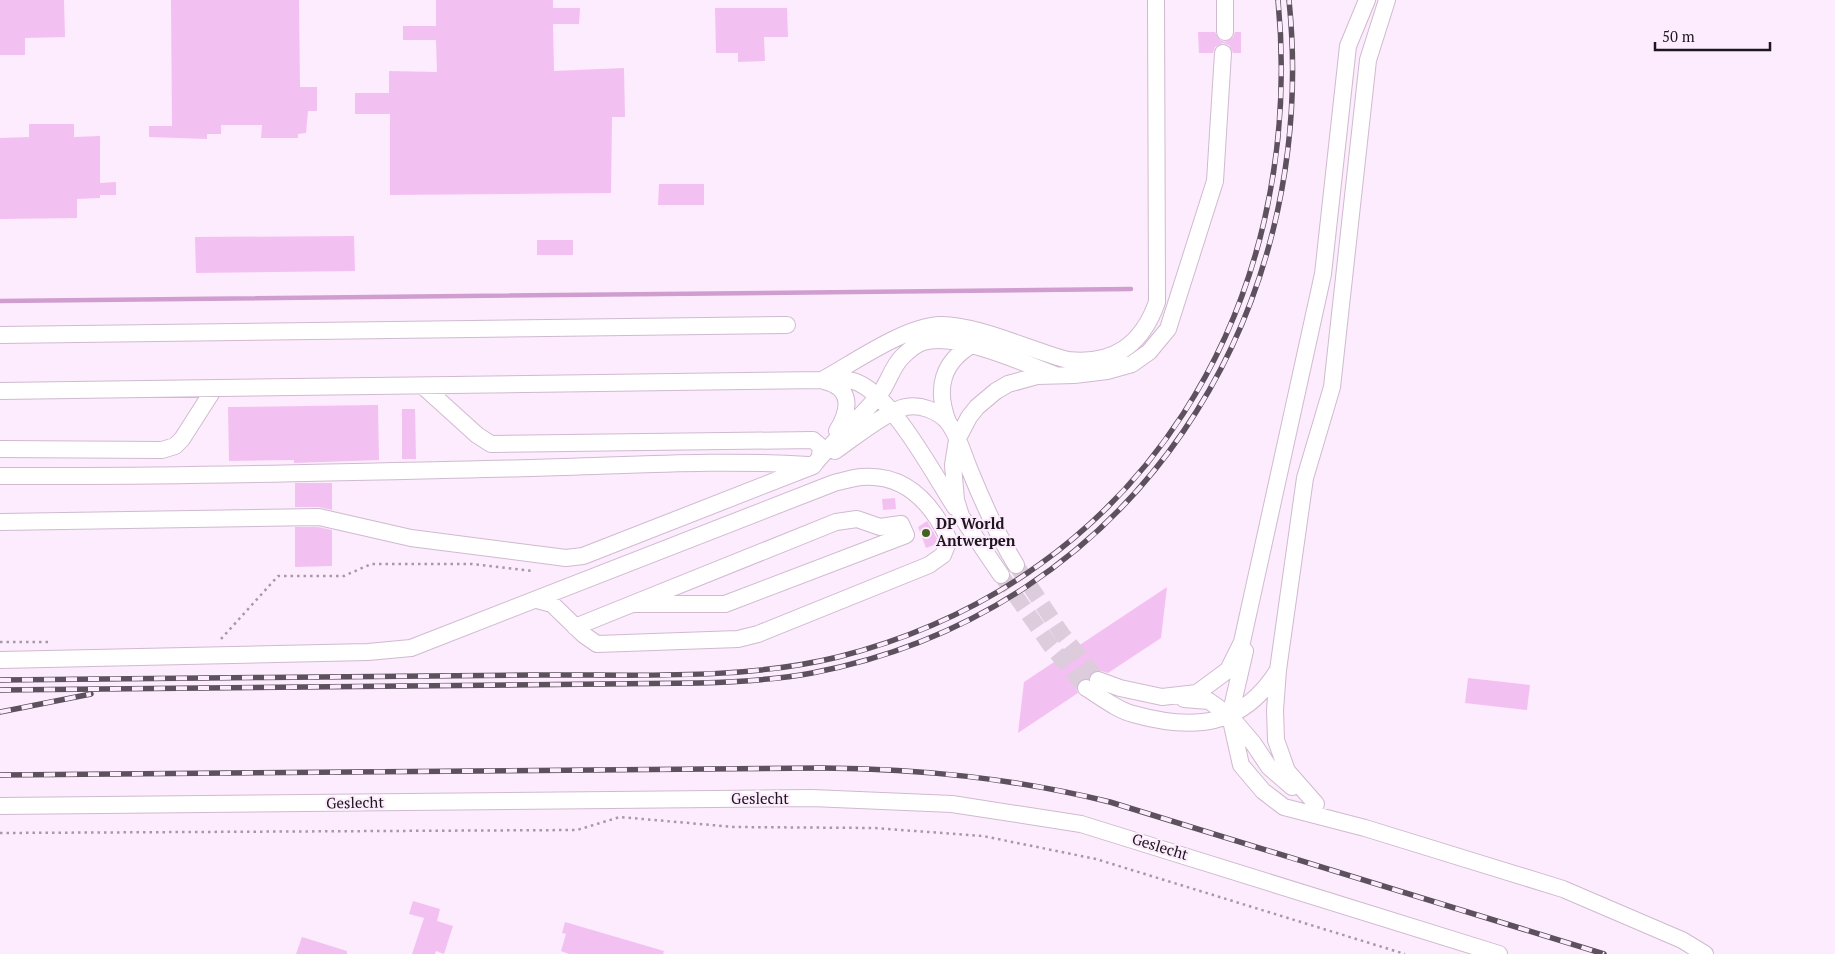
<svg xmlns="http://www.w3.org/2000/svg" width="1835" height="954" font-family="'PT Serif',serif">
	<rect width="100%" height="100%" fill="#fdecfd"/>
	<g fill="none" stroke-linecap="round" stroke-linejoin="round">
		<path stroke="#cf9ecf" stroke-width="4.5" d="M0,301L1131,289"/>
	</g>
	<path fill="#f3c0f2" d="M0,0H64L65,37L25,38V55H0Z
		M171,0H299L300,87H317V111H308L306,133L298,134V138H261L262,125H221V134H207V139L149,137V126H172Z
		M436,0H553V8H580L579,24H553L554,71L624,68L625,117H612L611,193L390,195V114H355V93H389V71L437,72L436,40H403V26H436Z
		M715,8H787L788,37H764L765,61L738,62V53H716Z
		M1198,32H1215L1220,40L1225,42L1233,37L1235,32H1241V53H1233L1229,45L1223,43L1215,47L1213,53H1199Z
		M29,124H74V137L100,136V183L116,182V195H100V198L77,199V218L0,219V138L29,137Z
		M659,184H704V205H658Z
		M354,236L355,271L196,273L195,237Z
		M537,240H573V255H537Z
		M378,405L379,460L294,463V460L229,461L228,407Z
		M402,409H415L416,459H402Z
		M295,483H332V510L319,507H295Z
		M895,498L896,509L883,510L882,499Z
		M927,521L938,540L937,544L926,548L918,527Z
		M295,527H318L332,530V566L295,567Z
		M1167,587L1161,638L1108,673L1097,670L1092,672L1088,679H1082L1078,682L1076,688L1078,693L1018,733L1024,682Z
		M1468,678L1530,685L1527,710L1465,703Z
		M413,901L440,909L437,921L453,926L444,954L436,951L435,954H412L424,918L409,914Z
		M565,922L664,951L663,954H569L561,951L566,934L562,933Z
		M302,937L347,951V954H296Z"/>
	<g fill="none" stroke-linecap="round" stroke-linejoin="round">
		<path stroke="#dcccdc" stroke-width="16" stroke-dasharray="16 8" stroke-linecap="butt" d="M1016,565L1062,634L1098,680
			M1001,575L1050,645L1086,688"/>
		<defs>
			<path id="minor" d="M1225,32V0
				M0,335L787,325
				M822,380C832,380 844,379 853,381C890,391 934,475 955,507
				M824,381C853,388 850,410 837,431
				M424,387L477,435L491,444L813,440L821,447L820,456
				M0,391L822,380C853,363 904,327 939,325C972,323 1033,351 1068,360C1113,365 1142,345 1157,302L1156,0
				M948,422C935,388 942,361 975,343
				M0,449L162,450L175,446L182,439L214,389
				M835,451C852,439 888,410 906,407C920,404 938,411 947,421C959,436 964,457 971,473C984,505 998,536 1016,565
				M0,476C177,477 354,472 532,468C623,466 716,459 808,465
				M0,522L319,517L411,538L566,558L583,556L813,466C833,440 858,421 878,396C888,385 891,368 902,357C907,352 916,344 923,342C956,332 1024,363 1055,375
				M1001,575L961,516L956,500L953,465L957,440L969,417L977,407L996,391L1008,384L1037,376L1074,375L1107,371L1132,364L1149,352L1168,329L1215,181L1223,53
				M575,627L836,522L857,519L880,527L901,524L906,535L725,604H635
				M1245,651L1230,716L1241,765L1263,791L1284,807L1365,828L1563,889L1682,940L1705,954
				M0,660L368,652L411,648L834,483C843,481 852,478 861,477C905,473 932,503 949,540L943,555L929,565L758,634L738,639L597,644L584,635L552,604L537,600
				M1098,680L1120,688L1162,697L1197,693L1228,670L1242,642L1323,274L1348,46L1367,0
				M1086,688C1101,697 1117,710 1133,714C1194,731 1243,727 1278,670
				M1184,699L1209,701L1230,716L1253,743L1269,767L1292,787
				M1316,804L1287,771L1276,740L1275,710L1278,670L1305,478L1332,387L1368,60L1387,0
				M0,806L812,798L952,804L1081,824L1499,954"/>
		</defs>
		<use href="#minor" stroke="#cfbacf" stroke-width="18"/>
		<path stroke="#a698a6" stroke-width="2.5" stroke-dasharray="2.5 4" stroke-linecap="butt" d="M221,639L278,576H344L371,564H472L532,571
			M0,642H48
			M0,833L577,830L620,817L734,827L874,828L983,836L1096,859L1405,954"/>
		<use href="#minor" stroke="#fff" stroke-width="16"/>
		<defs>
			<path id="rail" d="M0,680C177,678 354,677 531,675C632,674 740,681 838,657C1143,580 1307,304 1278,0
				M0,690L699,683C737,682 775,680 812,673C1133,612 1321,316 1289,0
				M0,712L91,694
				M0,775L822,768C923,769 1012,778 1110,802L1604,954"/>
		</defs>
		<use href="#rail" stroke="#5c515c" stroke-width="5.5"/>
		<use href="#rail" stroke="#fdecfd" stroke-width="4" stroke-dasharray="11" stroke-linecap="butt"/>
	</g>
	<circle fill="#42631a" stroke="#fdecfd" stroke-width="2" cx="926" cy="533" r="5"/>
	<g text-anchor="middle" stroke-width="4.5" stroke-linejoin="round" paint-order="stroke">
		<g font-size="15" font-weight="bold" fill="#1e161e" stroke="#fdecfd" text-anchor="start">
			<text x="936" y="529">DP World<tspan x="936" dy="17">Antwerpen</tspan></text>
		</g>
		<g font-size="15" fill="#1e161e" stroke="#fdecfd">
			<text x="760" y="804">Geslecht</text>
			<text transform="translate(355 803) rotate(-1)" y="5">Geslecht</text>
			<text transform="translate(1160 847) rotate(17)" y="5">Geslecht</text>
		</g>
	</g>
	<path d="M1655 42v8h115v-8" fill="none" stroke="#1e161e" stroke-width="2.5"/>
	<text x="1662" y="42" font-size="15" fill="#1e161e" stroke="#fdecfd" stroke-width="4" paint-order="stroke">50 m</text>
</svg>
